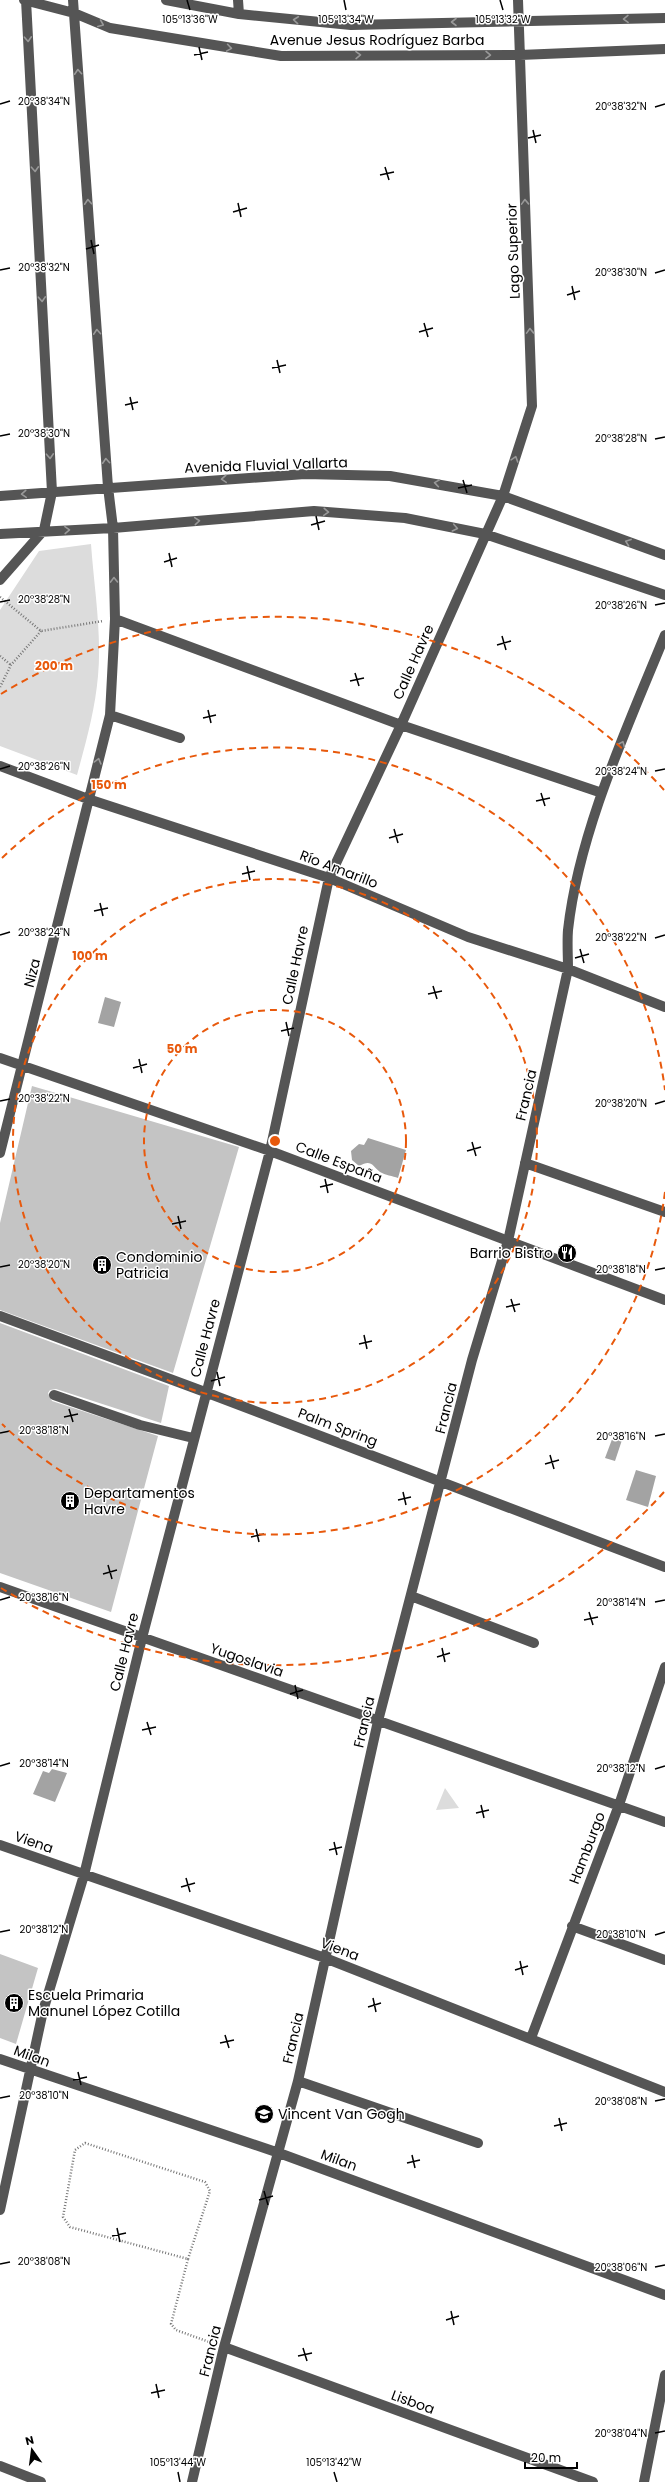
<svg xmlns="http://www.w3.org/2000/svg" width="665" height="2482" font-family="Poppins,sans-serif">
	<rect width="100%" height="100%" fill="#fff"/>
	<path fill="#dcdcdc" d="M91,544C94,587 102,633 98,676C95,710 86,742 77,775L0,746V610L39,551Z
		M445,1788L459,1808L436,1810Z"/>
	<path fill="#a3a3a3" d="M105,997L121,1002L114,1027L98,1023Z
		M368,1138L406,1150L398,1178C393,1176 385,1175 380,1172C372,1165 371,1159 359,1166L352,1160L351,1151L359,1144L364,1145Z
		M614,1434L623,1437L615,1461L605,1458Z
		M636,1470L656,1476L648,1507L626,1500Z
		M52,1769L67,1773L55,1802L33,1794L43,1771L49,1773Z"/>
	<path fill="#c4c4c4" d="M32,1086L239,1147L173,1373L0,1310V1223Z
		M0,1323L169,1386L161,1423L56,1389L50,1390L48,1393L52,1401L158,1436L111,1612L0,1573Z
		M0,1954L38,1968L16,2044L0,2038Z"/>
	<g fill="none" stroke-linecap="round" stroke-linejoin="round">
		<path stroke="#777" stroke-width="2.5" stroke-dasharray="1 2" stroke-linecap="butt" d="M0,597L41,631L103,621
			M0,656L11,665
			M0,687L11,665L41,631
			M188,2259L210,2191L205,2182L85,2143L75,2150L63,2217L70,2227L188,2259L171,2324L176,2330L212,2343"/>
		<path stroke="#555" stroke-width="10" d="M24,0L74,13L110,28L281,56L520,55L665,49
			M166,0L239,14L351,25L665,18
			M238,0L239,14
			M0,496L305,474L390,476L503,496L665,555
			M0,534L113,528L314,511L405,518L485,534L665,595
			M0,580L44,530L52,492L26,0
			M115,619L401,725L602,793
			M110,715L180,738
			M0,766L88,799L329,878L468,937L568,969L665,1007
			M0,1058L270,1151L665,1300
			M0,1153L110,715L115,619L113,528L108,487L73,0
			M525,1163L665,1212
			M0,1316L205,1392L665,1567
			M54,1395L140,1425L193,1438
			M0,1587L665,1822
			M411,1596L534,1643
			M0,1845L325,1958L665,2092
			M572,1926L665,1960
			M531,2038L619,1805L665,1667
			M0,2059L279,2153L665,2295
			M298,2081L478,2143
			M0,2210L43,2011L84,1875L142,1638L270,1151L329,878L401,725L503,496L532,406L518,0
			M224,2347L593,2482
			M0,2466L41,2482
			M192,2482L224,2347L298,2081L378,1721L472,1360L508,1241L568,969C568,956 567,942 568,930C579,831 628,726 665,635
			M644,2482L665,2375"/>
	</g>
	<defs><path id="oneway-chevron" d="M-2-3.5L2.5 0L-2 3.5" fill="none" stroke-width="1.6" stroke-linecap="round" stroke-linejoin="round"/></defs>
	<g stroke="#999">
		<use href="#oneway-chevron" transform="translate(626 19) rotate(179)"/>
		<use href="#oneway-chevron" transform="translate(296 20) rotate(-174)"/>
		<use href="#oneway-chevron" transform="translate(454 22) rotate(180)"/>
		<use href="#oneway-chevron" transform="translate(101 24) rotate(23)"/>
		<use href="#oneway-chevron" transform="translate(28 39) rotate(87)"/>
		<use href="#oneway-chevron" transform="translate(229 48) rotate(9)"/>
		<use href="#oneway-chevron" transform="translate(358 55) rotate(-1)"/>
		<use href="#oneway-chevron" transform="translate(488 55) rotate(1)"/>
		<use href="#oneway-chevron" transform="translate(78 72) rotate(-94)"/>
		<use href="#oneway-chevron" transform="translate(35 169) rotate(87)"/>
		<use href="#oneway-chevron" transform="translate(88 202) rotate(-94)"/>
		<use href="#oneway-chevron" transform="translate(525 202) rotate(-92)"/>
		<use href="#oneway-chevron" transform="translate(42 299) rotate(87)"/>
		<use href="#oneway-chevron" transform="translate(530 331) rotate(-92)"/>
		<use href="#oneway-chevron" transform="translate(97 332) rotate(-94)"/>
		<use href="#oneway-chevron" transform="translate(50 456) rotate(87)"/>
		<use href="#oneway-chevron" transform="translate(515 459) rotate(-72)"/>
		<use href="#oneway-chevron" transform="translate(106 461) rotate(-94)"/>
		<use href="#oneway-chevron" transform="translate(224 479) rotate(176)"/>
		<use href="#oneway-chevron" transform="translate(437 483) rotate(-171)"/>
		<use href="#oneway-chevron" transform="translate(24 494) rotate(176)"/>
		<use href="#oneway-chevron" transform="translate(326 512) rotate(4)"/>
		<use href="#oneway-chevron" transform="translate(197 521) rotate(-5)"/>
		<use href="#oneway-chevron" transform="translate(455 528) rotate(12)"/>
		<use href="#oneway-chevron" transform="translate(67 530) rotate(-2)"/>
		<use href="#oneway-chevron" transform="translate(628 542) rotate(-160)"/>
		<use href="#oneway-chevron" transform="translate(114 580) rotate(-91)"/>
		<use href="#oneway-chevron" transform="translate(622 744) rotate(-68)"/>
		<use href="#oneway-chevron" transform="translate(98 761) rotate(-75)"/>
	</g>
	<path fill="none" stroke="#000" stroke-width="1.5" d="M187,0L190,10M344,0L346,10M500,0L503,10M199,47L202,60M194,55L208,52M0,104L10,101M655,107L665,104M533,130L536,143M528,138L541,135M385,167L389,180M380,175L394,172M238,203L241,217M233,212L247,208M91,240L94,254M86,249L99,245M0,270L10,268M655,273L665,270M572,286L575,300M567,295L580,291M424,323L428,337M419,332L433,328M277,360L280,373M272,368L286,365M130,397L133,410M125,405L138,402M0,436L10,434M655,439L665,437M463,480L467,493M458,488L472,485M316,516L319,530M311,525L325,521M169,553L172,567M164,562L177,558M0,602L10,600M655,605L665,603M502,636L506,650M497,645L511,641M355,673L359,686M350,681L364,678M208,710L211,723M203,718L216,715M0,769L10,766M655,771L665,769M541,793L545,806M536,801L550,798M394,829L398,843M389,838L403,834M247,866L250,880M242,874L255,871M100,903L103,916M94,911L108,908M0,935L10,932M655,938L665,935M580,949L584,963M575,958L589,954M433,986L437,999M428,994L442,991M286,1022L289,1036M281,1031L294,1028M139,1059L142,1073M133,1068L147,1064M0,1101L10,1099M655,1104L665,1101M472,1142L476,1156M467,1151L481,1147M325,1179L328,1193M320,1187L333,1184M178,1216L181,1229M172,1224L186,1221M0,1267L10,1265M655,1270L665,1268M511,1299L515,1312M506,1307L520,1304M364,1335L367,1349M359,1344L372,1341M217,1372L220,1386M211,1381L225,1377M69,1409L73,1422M64,1417L78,1414M0,1433L10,1431M655,1436L665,1434M550,1455L554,1469M545,1464L559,1460M403,1492L406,1505M398,1500L411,1497M256,1529L259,1542M251,1537L264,1534M108,1565L112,1579M103,1574L117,1570M0,1600L10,1597M655,1602L665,1600M589,1612L593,1625M584,1620L598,1617M442,1648L445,1662M437,1657L450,1653M295,1685L298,1699M290,1694L303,1690M147,1722L151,1735M142,1730L156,1727M0,1766L10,1763M655,1769L665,1766M481,1805L484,1818M476,1813L489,1810M334,1842L337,1855M329,1850L342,1847M186,1878L190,1892M181,1887L195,1883M0,1932L10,1930M655,1935L665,1932M520,1961L523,1975M515,1970L528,1966M373,1998L376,2012M368,2007L381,2003M225,2035L229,2048M220,2043L234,2040M78,2072L81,2085M73,2080L87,2077M0,2098L10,2096M655,2101L665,2099M559,2118L562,2131M554,2126L567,2123M412,2155L415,2168M407,2163L420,2160M264,2191L268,2205M259,2200L273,2196M117,2228L120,2242M112,2236L126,2233M0,2264L10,2262M655,2267L665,2265M451,2311L454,2325M446,2320L459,2316M303,2348L307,2361M298,2356L312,2353M156,2384L159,2398M151,2393L165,2390M655,2433L665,2431M178,2472L180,2482M334,2472L337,2482"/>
	<g fill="none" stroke="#e8590c" stroke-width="2" stroke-dasharray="7 5">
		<circle cx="275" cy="1141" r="131"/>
		<circle cx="275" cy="1141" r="262"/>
		<path d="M665 1192A393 393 0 0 1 2 1424M2 858A393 393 0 0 1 665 1090"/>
		<path d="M664 1492A524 524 0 0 1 1 1588M1 694A524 524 0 0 1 664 790"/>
	</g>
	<defs>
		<symbol id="restaurant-disc" viewBox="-11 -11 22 22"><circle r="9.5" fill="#000" stroke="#fff"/><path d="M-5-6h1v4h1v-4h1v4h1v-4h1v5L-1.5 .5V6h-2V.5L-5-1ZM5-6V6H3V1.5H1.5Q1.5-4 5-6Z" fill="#fff"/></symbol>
		<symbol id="building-disc" viewBox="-11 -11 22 22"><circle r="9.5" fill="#000" stroke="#fff"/><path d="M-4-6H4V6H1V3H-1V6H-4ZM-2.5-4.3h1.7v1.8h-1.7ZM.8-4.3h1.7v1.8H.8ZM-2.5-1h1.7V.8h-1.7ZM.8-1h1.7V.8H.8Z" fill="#fff"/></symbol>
		<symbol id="school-disc" viewBox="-11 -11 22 22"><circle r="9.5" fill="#000" stroke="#fff"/><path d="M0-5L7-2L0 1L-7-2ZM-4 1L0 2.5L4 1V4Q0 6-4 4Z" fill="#fff"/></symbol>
	</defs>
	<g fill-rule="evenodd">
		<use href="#restaurant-disc" x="556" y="1242" width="22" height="22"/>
		<use href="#building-disc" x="91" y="1254" width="22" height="22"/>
		<use href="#building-disc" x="59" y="1490" width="22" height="22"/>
		<use href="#building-disc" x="3" y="1992" width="22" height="22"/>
		<use href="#school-disc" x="253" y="2103" width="22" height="22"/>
	</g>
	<g text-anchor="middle" stroke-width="3" stroke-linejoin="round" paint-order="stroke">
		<g font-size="14" fill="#000" stroke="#fff">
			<text x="377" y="45">Avenue Jesus Rodríguez Barba</text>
			<text transform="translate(513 251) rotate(-92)" y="5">Lago Superior</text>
			<text transform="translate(266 465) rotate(-2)" y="5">Avenida Fluvial Vallarta</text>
			<text transform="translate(413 662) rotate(-66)" y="5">Calle Havre</text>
			<text transform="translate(339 869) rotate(21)" y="5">Río Amarillo</text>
			<text transform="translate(295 965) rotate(-78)" y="5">Calle Havre</text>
			<text transform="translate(32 973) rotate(-76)" y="5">Niza</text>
			<text transform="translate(526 1095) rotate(-77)" y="5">Francia</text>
			<text transform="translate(339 1162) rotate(21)" y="5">Calle España</text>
			<text transform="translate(205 1338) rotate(-75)" y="5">Calle Havre</text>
			<text transform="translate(446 1408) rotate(-76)" y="5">Francia</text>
			<text transform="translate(338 1427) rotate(21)" y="5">Palm Spring</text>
			<text transform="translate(124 1652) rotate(-76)" y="5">Calle Havre</text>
			<text transform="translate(247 1660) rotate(19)" y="5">Yugoslavia</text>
			<text transform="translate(364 1722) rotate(-77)" y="5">Francia</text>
			<text transform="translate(34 1842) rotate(19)" y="5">Viena</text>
			<text transform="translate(587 1848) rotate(-69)" y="5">Hamburgo</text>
			<text transform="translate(340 1949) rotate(21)" y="5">Viena</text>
			<text transform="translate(293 2038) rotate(-77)" y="5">Francia</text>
			<text transform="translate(32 2056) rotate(20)" y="5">Milan</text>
			<text transform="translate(339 2160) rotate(20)" y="5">Milan</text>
			<text transform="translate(210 2351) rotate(-76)" y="5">Francia</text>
			<text transform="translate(413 2402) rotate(20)" y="5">Lisboa</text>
		</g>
		<g font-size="14" fill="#000" stroke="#fff" text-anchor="start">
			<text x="553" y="1258" text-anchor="end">Barrio Bistro</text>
			<text x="116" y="1262">Condominio<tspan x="116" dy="16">Patricia</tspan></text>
			<text x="84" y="1498">Departamentos<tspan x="84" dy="16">Havre</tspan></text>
			<text x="28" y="2000">Escuela Primaria<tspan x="28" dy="16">Manunel López Cotilla</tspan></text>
			<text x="278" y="2119">Vincent Van Gogh</text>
		</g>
	</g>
	<g font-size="10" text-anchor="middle" fill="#000" stroke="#fff" stroke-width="3" stroke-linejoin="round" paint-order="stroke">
		<text x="190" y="23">105°13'36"W</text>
		<text x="346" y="23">105°13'34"W</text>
		<text x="503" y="23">105°13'32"W</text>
		<text x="44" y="105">20°38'34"N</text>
		<text x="621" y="110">20°38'32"N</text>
		<text x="44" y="271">20°38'32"N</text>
		<text x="621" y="276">20°38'30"N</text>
		<text x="44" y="437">20°38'30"N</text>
		<text x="621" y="442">20°38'28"N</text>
		<text x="44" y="603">20°38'28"N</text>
		<text x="621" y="609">20°38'26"N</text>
		<text x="44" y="770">20°38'26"N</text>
		<text x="621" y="775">20°38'24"N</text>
		<text x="44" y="936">20°38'24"N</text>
		<text x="621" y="941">20°38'22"N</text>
		<text x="44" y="1102">20°38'22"N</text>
		<text x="621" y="1107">20°38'20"N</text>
		<text x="44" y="1268">20°38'20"N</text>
		<text x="621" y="1273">20°38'18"N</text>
		<text x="44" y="1434">20°38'18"N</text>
		<text x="621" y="1440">20°38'16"N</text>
		<text x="44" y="1601">20°38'16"N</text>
		<text x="621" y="1606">20°38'14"N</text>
		<text x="44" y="1767">20°38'14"N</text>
		<text x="621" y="1772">20°38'12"N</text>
		<text x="44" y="1933">20°38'12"N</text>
		<text x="621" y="1938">20°38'10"N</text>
		<text x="44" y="2099">20°38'10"N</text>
		<text x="621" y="2105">20°38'08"N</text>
		<text x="44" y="2265">20°38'08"N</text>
		<text x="621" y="2271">20°38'06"N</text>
		<text x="621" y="2437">20°38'04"N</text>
		<text x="178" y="2466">105°13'44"W</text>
		<text x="334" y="2466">105°13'42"W</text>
	</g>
	<circle cx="275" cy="1141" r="6" fill="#e8590c" stroke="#fff" stroke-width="2"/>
	<g font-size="12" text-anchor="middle" font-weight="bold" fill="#e8590c" stroke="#fff" stroke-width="3" stroke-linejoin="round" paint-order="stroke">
		<text x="54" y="670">200 m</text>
		<text x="109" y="789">150 m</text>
		<text x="90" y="960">100 m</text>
		<text x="182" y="1053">50 m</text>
	</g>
	<g transform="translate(32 2450) rotate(346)" stroke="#ffffff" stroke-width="3" paint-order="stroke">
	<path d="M0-3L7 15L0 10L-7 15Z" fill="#000000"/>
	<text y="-6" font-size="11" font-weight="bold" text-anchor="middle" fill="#000000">N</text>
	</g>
	<path d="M525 2462v6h52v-6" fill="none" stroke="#000000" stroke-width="2"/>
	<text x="531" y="2462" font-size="12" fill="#000000" stroke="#ffffff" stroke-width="3" paint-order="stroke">20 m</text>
</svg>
